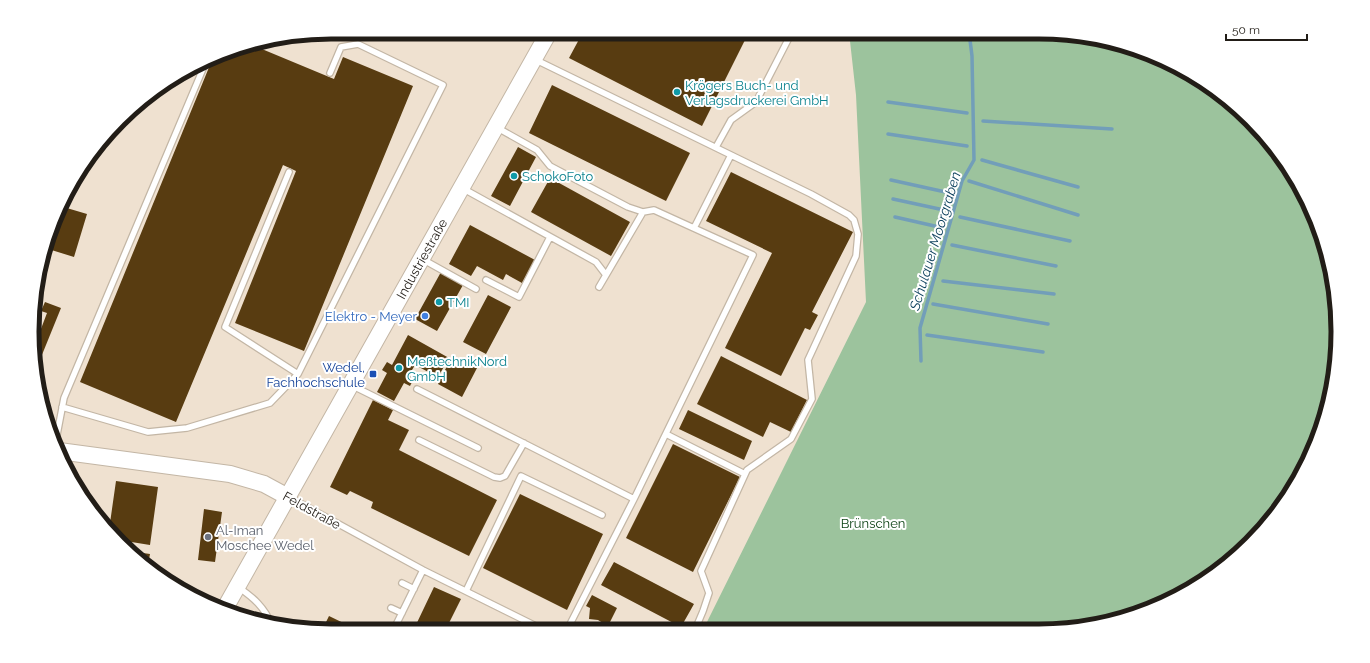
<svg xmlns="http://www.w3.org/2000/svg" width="1370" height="663" font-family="Raleway,sans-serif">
	<rect width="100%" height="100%" fill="#efe1d0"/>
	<path fill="#9cc39d" d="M849,32H1039L1097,38L1153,55L1205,83L1250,120L1288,165L1315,217L1332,273L1338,332L1332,390L1315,446L1276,514L1221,569L1153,608L1078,628L703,630L866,302L856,95Z"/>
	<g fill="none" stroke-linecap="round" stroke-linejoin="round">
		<path stroke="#729eb9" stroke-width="3.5" d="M888,102L967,113
			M983,121L1112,129
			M888,134L967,146
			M982,160L1078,187
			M891,180L950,193
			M969,181L1078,215
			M893,199L944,210
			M895,217L939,227
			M960,217L1070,241
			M952,245L1056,266
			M943,281L1054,294
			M933,304L1048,324
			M927,335L1043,352
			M921,361L920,328L962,181L974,160L972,56L969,32"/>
	</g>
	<path fill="#583c11" d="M583,32H749L702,126L569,58Z
		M252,45L334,79L343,57L413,86L304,351L235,323L296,171L283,165L176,422L80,382L212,60L235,48Z
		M552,85L690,153L666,201L529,133Z
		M518,147L536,157L510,206L491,196Z
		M731,172L853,232L812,312L818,315L810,330L805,328L781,376L725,348L772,253L706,221Z
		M550,178L630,222L611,256L531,212Z
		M60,206L87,214L74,257L45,248L55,217Z
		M470,225L535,260L522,283L506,274L503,280L477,266L471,276L449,264Z
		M441,272L463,285L437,331L415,319Z
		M488,295L511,307L486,354L463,342Z
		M45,302L61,308L35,372L36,342L47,313L41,311Z
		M408,335L449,358L438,377L415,365L409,375L414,378L410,386L404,383L394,401L377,392L387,373L382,370L387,362L392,365Z
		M452,356L477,368L462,397L438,384Z
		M721,356L807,400L791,432L770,422L763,437L697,404Z
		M373,400L393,410L388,420L409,430L399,450L497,500L469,556L371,508L373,502L350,491L347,495L330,487Z
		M688,410L752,441L744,460L679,429Z
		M673,444L740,477L693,572L626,538Z
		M116,481L158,487L150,545L119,540L109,530Z
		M520,494L603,534L567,610L483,568Z
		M204,509L222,512L215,562L198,560Z
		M129,551L150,554L148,565L134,557Z
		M614,562L694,604L681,627L601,585Z
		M434,587L461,599L445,631H413Z
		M592,595L617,608L608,626L598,620L589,619L590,608L586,606Z
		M329,616L360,631L322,630Z"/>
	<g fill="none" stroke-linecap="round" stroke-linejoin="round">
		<defs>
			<path id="lane" d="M486,32L489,34L490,32
				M534,59L811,194L849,215L854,220L858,234L856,256L808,360L812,399L791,439L747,470L701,571L709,593L703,611L695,630
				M496,127L537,150L550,166L628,207L643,212
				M716,147L731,120L756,102L792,32
				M289,172L225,327L298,374
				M462,188L596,262L606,275
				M694,228L731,155
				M422,259L476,289
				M486,280L519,297L550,237
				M351,385L478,448
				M417,389L634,499
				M62,407L148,432L187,428L270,403L298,374L443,85L358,44L341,47L330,73
				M666,434L745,474
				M56,440L64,398L205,64
				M419,440L494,477L500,478L505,476L524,443
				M289,497L423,570L544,630
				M402,583L414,589
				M238,587C254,598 264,607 272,625
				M466,591L521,476L602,515
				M391,608L402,613
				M567,630L634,499L753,255L654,210L643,212L599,287
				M393,631L423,570"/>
			<g id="secondary">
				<path d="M59,451L230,474L264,484L288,497"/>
				<path id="s1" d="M224,610L549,32"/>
			</g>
		</defs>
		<use href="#lane" stroke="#c3b6a5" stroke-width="8"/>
		<use href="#secondary" stroke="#c3b6a5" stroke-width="18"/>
		<use href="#lane" stroke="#fff" stroke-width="5.5"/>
		<use href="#secondary" stroke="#fff" stroke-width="16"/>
	</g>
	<g fill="#0f9aa8" stroke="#fff" stroke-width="1.5">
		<circle cx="677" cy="92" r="4"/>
		<circle cx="514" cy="176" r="4"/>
		<circle cx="439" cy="302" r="4"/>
		<circle cx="399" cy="368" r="4"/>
	</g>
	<circle fill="#3f7fe0" stroke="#fff" stroke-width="1.5" cx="425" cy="316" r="4"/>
	<rect fill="#1a4fb4" stroke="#fff" stroke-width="1.5" x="369" y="370" width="8" height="8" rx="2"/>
	<circle fill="#6b7280" stroke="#fff" stroke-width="1.5" cx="208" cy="537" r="4"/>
	<g text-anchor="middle" stroke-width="4" stroke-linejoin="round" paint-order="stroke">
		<g font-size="13" fill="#0d838f" stroke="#fff" text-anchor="start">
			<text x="685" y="90">Krögers Buch- und<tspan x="685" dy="15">Verlagsdruckerei GmbH</tspan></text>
			<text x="522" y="181">SchokoFoto</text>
			<text x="447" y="307">TMI</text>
			<text x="407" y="366">MeßtechnikNord<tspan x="407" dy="15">GmbH</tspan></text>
		</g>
		<g font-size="13" fill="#221d17" stroke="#fff">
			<text dy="5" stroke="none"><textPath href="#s1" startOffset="403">Industriestraße</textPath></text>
			<text transform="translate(312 510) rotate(29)" y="5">Feldstraße</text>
		</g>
		<g font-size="13" fill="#366cbe" stroke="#fff" text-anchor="end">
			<text x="417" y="321">Elektro - Meyer</text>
		</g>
		<g font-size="13" fill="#164399" stroke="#fff" text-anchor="end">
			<text x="365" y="372">Wedel,<tspan x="365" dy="15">Fachhochschule</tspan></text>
		</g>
		<g font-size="13" fill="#0e4416" stroke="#fff">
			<text x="873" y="528">Brünschen</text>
		</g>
		<g font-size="13" fill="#5b616d" stroke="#fff" text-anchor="start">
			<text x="216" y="535">Al-Iman<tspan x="216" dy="15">Moschee Wedel</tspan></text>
		</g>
		<g font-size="14" font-style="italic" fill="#10435f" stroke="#fff">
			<text transform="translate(935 241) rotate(-73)" y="5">Schulauer Moorgraben</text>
		</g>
	</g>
	<path d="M0 0H1370V663H0ZM331 39H1039A292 292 0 0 1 1331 331V332A292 292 0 0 1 1039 624H331A292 292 0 0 1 39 332V331A292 292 0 0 1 331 39Z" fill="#fff" fill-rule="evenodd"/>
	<path fill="none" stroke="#221d17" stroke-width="5" d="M331 39H1039A292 292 0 0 1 1331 331V332A292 292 0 0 1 1039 624H331A292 292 0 0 1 39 332V331A292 292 0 0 1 331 39Z"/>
	<path d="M1226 34v6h81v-6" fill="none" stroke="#221d17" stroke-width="2"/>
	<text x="1232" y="34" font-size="12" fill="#221d17" stroke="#ffffff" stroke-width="3" paint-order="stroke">50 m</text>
</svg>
